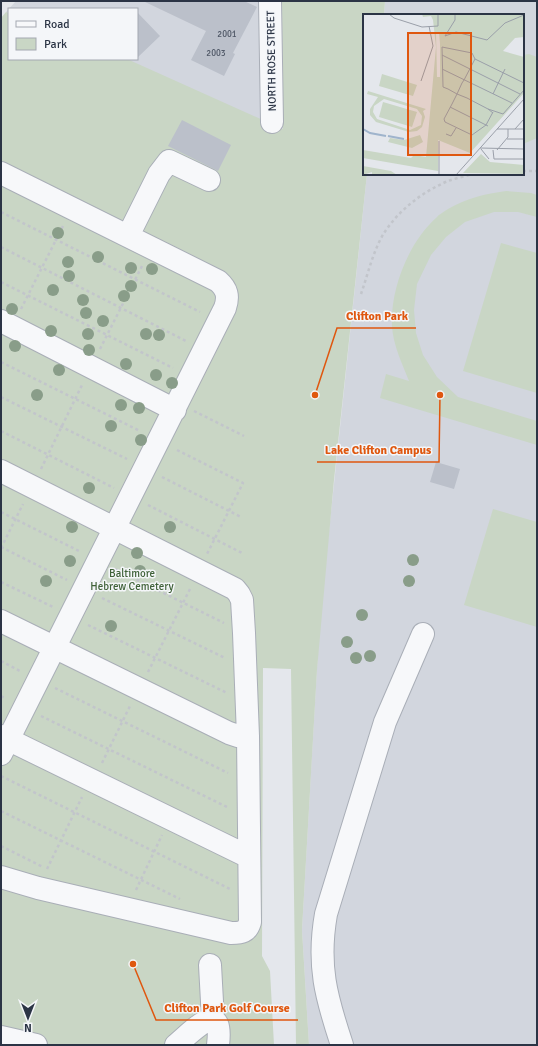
<svg xmlns="http://www.w3.org/2000/svg" width="538" height="1046" font-family="Signika,sans-serif">
	<rect width="100%" height="100%" fill="#e4e7ec"/>
	<path fill="#d2d6de" d="M16,1H282L284,129L104,59H137V9H9V13L6,12Z
		M385,1H537V1045H309L302,930L320,616L367,174H523V15H384Z"/>
	<path fill="#c9d6c5" d="M282,1H385L384,15H364V174H367L334,480L317,670L302,930L309,1045H296L291,669L263,668L262,956L270,971L274,1045H1V18L6,12L9,13V59H127L283,129Z
		M529,54L537,57V138L523,144V55Z
		M506,191L531,193L537,195V217L518,212H494L465,222L446,237L431,255L417,284L414,310L416,333L423,355L437,377L458,397L537,421V445L380,398L386,374L409,381C402,363 393,345 392,326C390,289 409,242 436,218C439,214 444,212 448,209C467,198 485,194 506,191Z
		M501,243L537,253V393L463,371Z
		M493,509L537,522V627L464,605Z"/>
	<path fill="#bbc0ca" d="M143,1H244L257,7L233,53L235,54L224,76L191,60L206,31Z
		M137,12L160,36L137,58Z
		M182,120L231,145L218,171L168,146Z
		M436,462L460,469L454,489L430,482Z"/>
	<g fill="none" stroke-linecap="round" stroke-linejoin="round">
		<defs>
			<path id="minor" d="M270,1L272,122
				M1,173L218,281C227,289 229,296 225,308L1,754
				M128,236L159,174L169,161L209,180
				M1,321L175,410
				M1,471L235,589L239,594L242,600L244,633L248,736L250,922C247,932 242,933 231,933L38,888L1,877
				M1,621L229,733L238,736H248
				M1,736L249,857
				M210,965L213,1020
				M1,1037L36,1045
				M176,1045C192,1032 224,996 218,1045
				M342,1045C326,997 317,965 326,914L385,722L423,634"/>
		</defs>
		<use href="#minor" stroke="#a9aeb7" stroke-width="24"/>
		<path stroke="#c2c5cb" stroke-width="2.5" stroke-dasharray="3 3" stroke-linecap="butt" d="M523,171H537
			M1,212L200,312
			M1,247L186,341
			M1,282L173,368
			M361,294C368,274 373,251 384,233C399,210 422,192 448,181C456,178 466,176 474,174
			M21,309L63,226
			M100,349L142,266
			M1,362L140,431
			M1,397L127,459
			M194,411L244,436
			M1,431L114,488
			M177,450L243,483L207,554
			M41,469L82,385
			M162,477L241,517
			M148,505L244,554
			M1,512L81,552
			M1,547L67,580
			M1,548L23,504
			M115,569L224,623
			M1,582L53,607
			M102,598L225,658
			M88,625L227,693
			M1,661L20,671
			M148,672L190,589
			M55,688L228,773
			M1,696L6,699
			M41,716L229,808
			M102,763L130,706
			M1,776L230,889
			M1,811L180,899
			M1,846L43,867
			M47,869L82,797
			M136,890L162,835"/>
		<use href="#minor" stroke="#f7f8fa" stroke-width="22"/>
	</g>
	<g fill="#899d89">
		<circle cx="58" cy="233" r="6"/>
		<circle cx="98" cy="257" r="6"/>
		<circle cx="68" cy="262" r="6"/>
		<circle cx="131" cy="268" r="6"/>
		<circle cx="152" cy="269" r="6"/>
		<circle cx="69" cy="276" r="6"/>
		<circle cx="131" cy="286" r="6"/>
		<circle cx="53" cy="290" r="6"/>
		<circle cx="124" cy="296" r="6"/>
		<circle cx="83" cy="300" r="6"/>
		<circle cx="12" cy="309" r="6"/>
		<circle cx="86" cy="313" r="6"/>
		<circle cx="103" cy="321" r="6"/>
		<circle cx="51" cy="331" r="6"/>
		<circle cx="88" cy="334" r="6"/>
		<circle cx="146" cy="334" r="6"/>
		<circle cx="159" cy="335" r="6"/>
		<circle cx="15" cy="346" r="6"/>
		<circle cx="89" cy="350" r="6"/>
		<circle cx="126" cy="364" r="6"/>
		<circle cx="59" cy="370" r="6"/>
		<circle cx="156" cy="375" r="6"/>
		<circle cx="172" cy="383" r="6"/>
		<circle cx="37" cy="395" r="6"/>
		<circle cx="121" cy="405" r="6"/>
		<circle cx="139" cy="408" r="6"/>
		<circle cx="111" cy="426" r="6"/>
		<circle cx="141" cy="440" r="6"/>
		<circle cx="89" cy="488" r="6"/>
		<circle cx="72" cy="527" r="6"/>
		<circle cx="170" cy="527" r="6"/>
		<circle cx="137" cy="553" r="6"/>
		<circle cx="413" cy="560" r="6"/>
		<circle cx="70" cy="561" r="6"/>
		<circle cx="140" cy="571" r="6"/>
		<circle cx="46" cy="581" r="6"/>
		<circle cx="409" cy="581" r="6"/>
		<circle cx="362" cy="615" r="6"/>
		<circle cx="111" cy="626" r="6"/>
		<circle cx="347" cy="642" r="6"/>
		<circle cx="370" cy="656" r="6"/>
		<circle cx="356" cy="658" r="6"/>
	</g>
	<g text-anchor="middle" stroke-width="3" stroke-linejoin="round" paint-order="stroke">
		<g font-size="9" fill="#4f5766">
			<text x="227" y="37">2001</text>
			<text x="216" y="56">2003</text>
		</g>
		<g font-size="11" fill="#2b3445" stroke="#f4f6f9">
			<text transform="translate(271 61) rotate(-91)" y="4">NORTH ROSE STREET</text>
		</g>
		<g font-size="11" fill="#3f6138" stroke="#f4f6f9">
			<text x="132" y="577">Baltimore<tspan x="132" dy="13">Hebrew Cemetery</tspan></text>
		</g>
	</g>
	<g transform="translate(363 14)">
		<rect width="161" height="161" fill="#e4e7ec"/>
		<path d="M59,0H161V23L152,24L140,37L161,43V79L107,139L75,126V157L0,144V136L48,144L51,141L63,143L73,33L70,6L68,2L60,3ZM73,18H76L77,30V63H74ZM19,60L54,71L50,82L16,72ZM5,77L63,95L60,97L62,103L59,113L54,117L46,118L13,108L7,101V95L15,83L4,80ZM21,85L54,95L59,102L58,111L47,116L14,105L10,98L11,92ZM20,88L54,98L49,113L16,103ZM57,121L60,128L49,134L25,128L27,124L41,126ZM118,140L127,148L161,151V160L100,159ZM0,152L28,157L34,161H9V158L0,161Z" fill="#c9d6c5" fill-rule="evenodd"/>
		<path fill="none" stroke="#9fb4cc" stroke-width="2" d="M0,115L7,119L23,122M25,122L41,125"/>
		<path fill="none" stroke="#9a9fa9" stroke-width="1" d="M26,0L31,4L59,13L75,12V0M92,0V6L82,22L93,18L124,26L142,9L161,1M79,41L157,80M112,45L161,69M79,55L149,89M58,67L70,32L66,12M130,80L142,55M87,93L125,112M125,95L140,100L161,76M130,99L125,95L104,84L94,80L85,75L80,73V72L79,33L109,39L112,45L101,66L99,69L94,80L89,90L81,105L82,108L109,121L123,111L130,98M134,115H161M152,115L161,105M83,120L88,122L93,114M144,125H161M76,127V161M117,134L161,135M118,135L126,145M130,136L131,145H161M134,136L145,123V115M93,161L161,85"/>
		<path fill="#df570f" fill-opacity="0.15" stroke="#df570f" stroke-width="2" d="M45,19H108V141H45Z"/>
		<rect width="161" height="161" fill="none" stroke="#2b3445" stroke-width="2"/>
	</g>
	<path fill="none" stroke="#df570f" stroke-width="1.5" d="M315 395L337 328H416M440 395L439 462H317M133 964L156 1020H298"/>
	<g fill="#df570f" stroke="#f4f6f9" stroke-width="1.5">
		<circle cx="315" cy="395" r="4"/>
		<circle cx="440" cy="395" r="4"/>
		<circle cx="133" cy="964" r="4"/>
	</g>
	<g font-size="12" text-anchor="middle" font-weight="bold" fill="#df570f" stroke="#f4f6f9" stroke-width="3" stroke-linejoin="round" paint-order="stroke">
		<text x="377" y="320">Clifton Park</text>
		<text x="378" y="454">Lake Clifton Campus</text>
		<text x="227" y="1012">Clifton Park Golf Course</text>
	</g>
	<rect width="538" height="1046" fill="none" stroke="#2b3445" stroke-width="4"/>
	<rect x="8" y="8" width="130" height="52" fill="#f4f6f9" stroke="#a4a8b1"/>
	<rect x="16" y="21" width="20" height="6" fill="#f7f8fa" stroke="#a4a8b1"/>
	<text x="44" y="28" font-size="12" fill="#2b3445">Road</text>
	<rect x="16" y="38" width="20" height="12" fill="#c9d6c5" stroke="#a4a8b1"/>
	<text x="44" y="48" font-size="12" fill="#2b3445">Park</text>
	<g transform="translate(28 1018) rotate(180)" stroke="#f4f6f9" stroke-width="3" paint-order="stroke">
	<path d="M0-3L7 15L0 10L-7 15Z" fill="#2b3445"/>
	<text y="-6" font-size="11" font-weight="bold" text-anchor="middle" fill="#2b3445">N</text>
	</g>
</svg>
